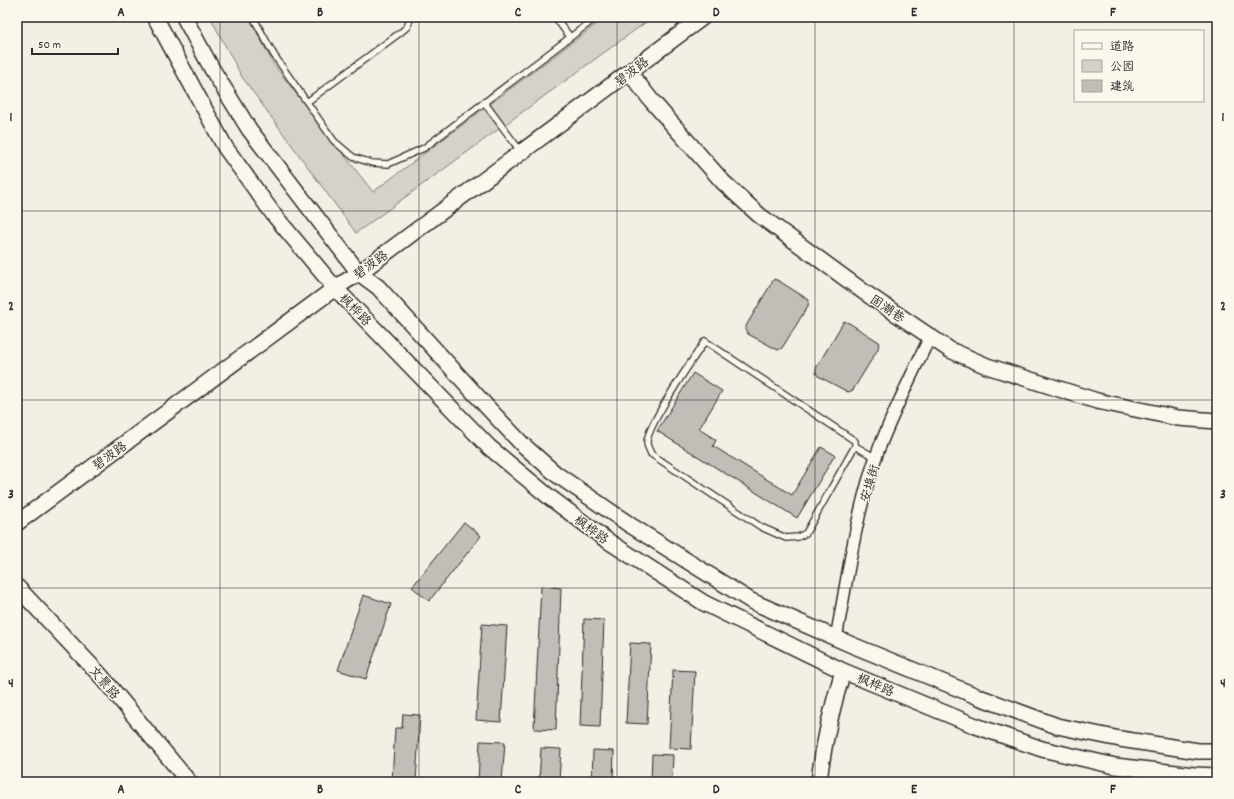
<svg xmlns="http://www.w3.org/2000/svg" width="1234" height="799" font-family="Dekko,'LXGW WenKai TC',sans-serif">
	<rect width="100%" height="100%" fill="#f3efe4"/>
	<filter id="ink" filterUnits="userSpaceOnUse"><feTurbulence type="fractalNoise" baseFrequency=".025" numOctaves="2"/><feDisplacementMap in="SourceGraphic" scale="8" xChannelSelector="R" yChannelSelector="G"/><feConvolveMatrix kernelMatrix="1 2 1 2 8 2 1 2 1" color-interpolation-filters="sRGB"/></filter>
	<g filter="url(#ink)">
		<path fill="#d5d2c9" stroke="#807e7a" d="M210,17H249L274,65L373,192L606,17H653L356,233L242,77Z"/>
		<path fill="#c0beb6" stroke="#2b2b2b" d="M774,279L779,281L809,300L808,306L782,348L778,350L748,334L746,330V326Z
			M844,321L849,323L879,342L878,349L853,390L848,392L818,376L816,373V368Z
			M693,373L722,391L699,429L716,440L713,446L792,495L821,447L835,455L797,518L657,431Z
			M464,522L481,536L429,601L412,587Z
			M541,586L561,588L556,730L534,729Z
			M363,595L391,604L366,679L338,670Z
			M584,619L604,620L600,727L580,726Z
			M482,624L507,626L501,722L476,720Z
			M630,643L651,644L647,724L626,723Z
			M673,670L695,671L691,749L669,748Z
			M403,714L420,715L416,782H392L395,728H402Z
			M480,741L505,742L502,782H478Z
			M541,748L561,749L559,782H539Z
			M593,750L614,751L613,782H592Z
			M652,754L673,755L672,782H651Z"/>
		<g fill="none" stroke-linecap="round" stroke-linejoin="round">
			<defs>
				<path id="lane" d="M253,17L274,55L334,141L353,157L372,163L388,164L424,148L597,17
					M555,17L570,37
					M307,102L401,32L407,27L411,17
					M484,102L521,152
					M855,446V441L705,341C694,358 646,426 647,443C647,446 650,451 651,454L761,527L786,538L798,537L806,533L855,446L876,458"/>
				<path id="street" d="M836,638C848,576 856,511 878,451C893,412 912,374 930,337"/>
				<path id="secondary" d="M155,17L225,147L274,215L335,288L489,447L548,496L605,539L704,603L843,671L976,726L1042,749L1115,766L1194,775L1217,776
					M184,17L212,69L249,129L359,273L378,287L488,408L522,444L556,474L630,525L751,601L852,645L979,697L1057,726L1120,739L1198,751H1217
					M629,72L651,100L723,182L759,215L864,292L950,350L987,366L1097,401L1178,418L1217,421
					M17,523L335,288L359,273L703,17
					M17,587L101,676L189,782
					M819,782C823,744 832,707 843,671"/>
			</defs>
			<use href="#lane" stroke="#2b2b2b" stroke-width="8"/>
			<use href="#street" stroke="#2b2b2b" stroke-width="14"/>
			<use href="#secondary" stroke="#2b2b2b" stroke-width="18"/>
			<use href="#lane" stroke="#fbf7ec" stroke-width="5.5"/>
			<use href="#street" stroke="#fbf7ec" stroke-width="11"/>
			<use href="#secondary" stroke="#fbf7ec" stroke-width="15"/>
		</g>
	</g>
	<path fill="none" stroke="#2b2b2b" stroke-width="1" stroke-opacity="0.55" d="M220,17V782M419,17V782M617,17V782M815,17V782M1014,17V782M17,211H1217M17,400H1217M17,588H1217"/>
	<g text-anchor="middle" stroke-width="3" stroke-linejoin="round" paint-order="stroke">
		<g font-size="13" fill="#2b2b2b" stroke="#fbf7ec">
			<text transform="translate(631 71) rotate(-37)" y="5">碧波路</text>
			<text transform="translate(370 264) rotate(-36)" y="5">碧波路</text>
			<text transform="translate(888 308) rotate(34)" y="5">固潮巷</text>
			<text transform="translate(356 309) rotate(46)" y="5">枫桦路</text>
			<text transform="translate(109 455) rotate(-36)" y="5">碧波路</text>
			<text transform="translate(869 483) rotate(-74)" y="5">安埠街</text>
			<text transform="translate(592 529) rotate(36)" y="5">枫桦路</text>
			<text transform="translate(105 682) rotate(49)" y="5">文景路</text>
			<text transform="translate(876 684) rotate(23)" y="5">枫桦路</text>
		</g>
	</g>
	<rect width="1234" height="799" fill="none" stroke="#fbf7ec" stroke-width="44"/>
	<rect x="1074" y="30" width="130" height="72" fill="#fbf7ec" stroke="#a8a59f"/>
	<rect x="1082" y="43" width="20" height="6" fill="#fbf7ec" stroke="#a8a59f"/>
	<text x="1110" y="50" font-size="12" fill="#2b2b2b">道路</text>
	<rect x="1082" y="60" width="20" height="12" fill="#d5d2c9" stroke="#a8a59f"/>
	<text x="1110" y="70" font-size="12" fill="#2b2b2b">公园</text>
	<rect x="1082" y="80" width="20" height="12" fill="#c0beb6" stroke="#a8a59f"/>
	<text x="1110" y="90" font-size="12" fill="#2b2b2b">建筑</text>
	<path d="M32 48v6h86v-6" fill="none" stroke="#2b2b2b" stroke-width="2"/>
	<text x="38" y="48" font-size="12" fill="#2b2b2b" stroke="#fbf7ec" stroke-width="3" paint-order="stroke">50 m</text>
	<rect x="22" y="22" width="1190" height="755" fill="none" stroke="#2b2b2b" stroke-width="1.5"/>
	<g font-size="13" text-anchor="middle" font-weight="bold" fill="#2b2b2b">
		<text x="121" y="16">A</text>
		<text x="320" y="16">B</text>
		<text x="518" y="16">C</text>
		<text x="716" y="16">D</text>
		<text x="914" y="16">E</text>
		<text x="1113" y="16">F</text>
		<text x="11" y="121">1</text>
		<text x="1223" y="121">1</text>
		<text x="11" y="310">2</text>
		<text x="1223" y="310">2</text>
		<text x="11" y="498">3</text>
		<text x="1223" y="498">3</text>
		<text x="11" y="687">4</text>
		<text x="1223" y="687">4</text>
		<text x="121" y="793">A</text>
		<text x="320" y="793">B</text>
		<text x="518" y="793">C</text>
		<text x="716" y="793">D</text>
		<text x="914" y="793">E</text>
		<text x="1113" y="793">F</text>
	</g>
</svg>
